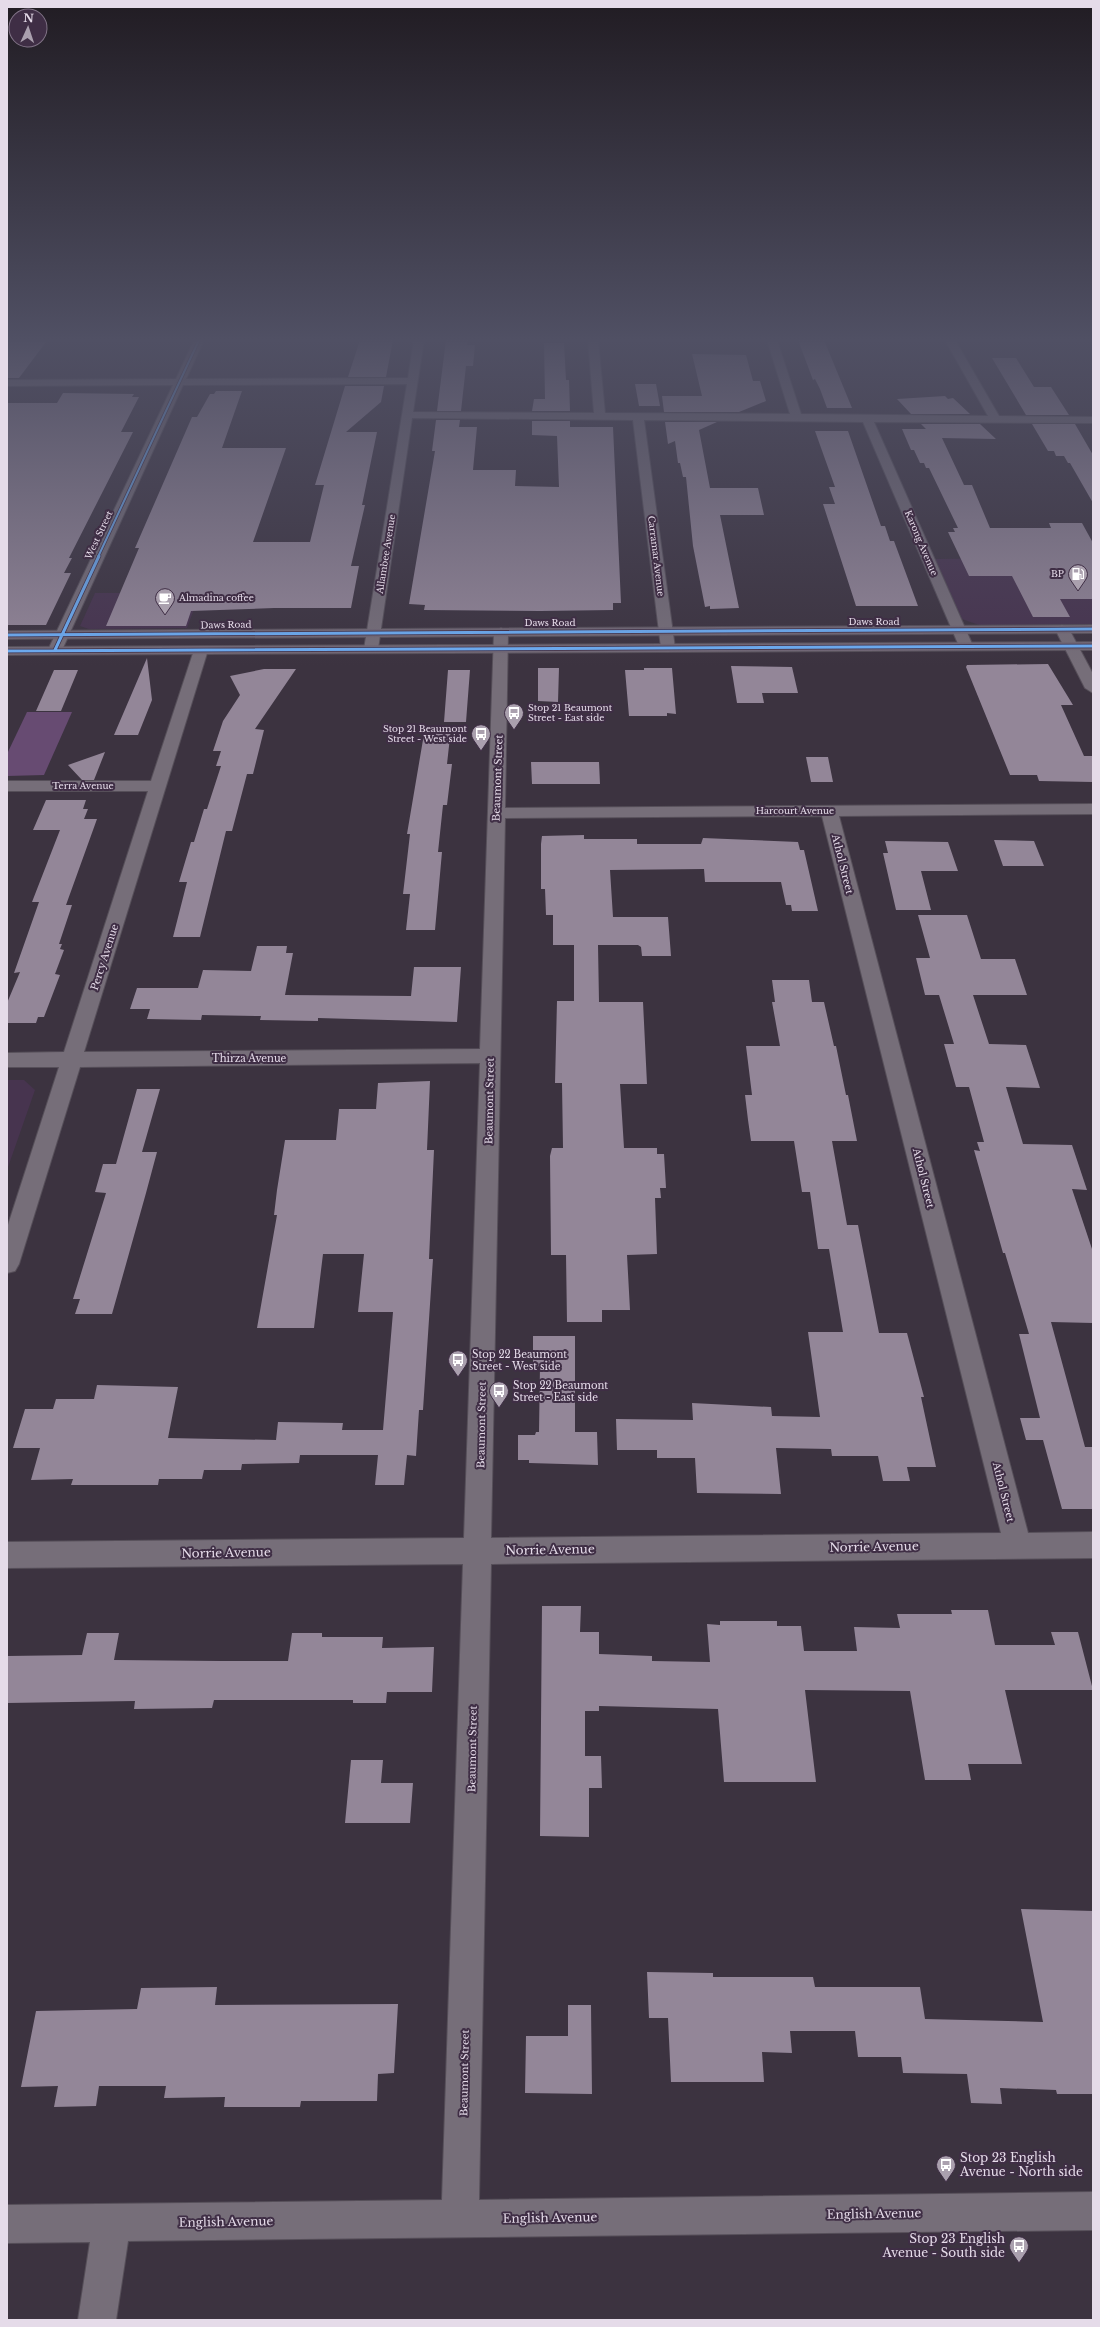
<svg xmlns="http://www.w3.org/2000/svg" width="1100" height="2327" font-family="'Libre Baskerville',serif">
	<rect width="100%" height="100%" fill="#3c3340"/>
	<path fill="#47344f" d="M1040,558L1093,580V625H979L962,619L935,559Z
		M95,593H200L187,628L89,629L80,626Z
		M7,1080H24L35,1090L7,1170Z"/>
	<path fill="#674b72" d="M27,712H72L44,775L7,776V754Z"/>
	<path fill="#938698" d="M360,340H393L386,377H348Z
		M446,340H468L467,345H475L473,366H466L461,411H437Z
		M798,340H824L852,408H827L820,389L815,379L813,380Z
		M7,342H46L19,378H7Z
		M544,343H564L566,380H569L570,411H532L534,399H545Z
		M692,354L746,355L753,381H760L766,401L739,412H664L662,396H702Z
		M992,358H1016L1034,387H1051L1069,415H1026Z
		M635,384H656L660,406H639Z
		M345,386H384L381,402L346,432H377L362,505H365L351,566H359L351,608H274L191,611L186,626H106L139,548H135L192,417H197L210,394H214L216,391H242L222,448H286L253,542H310L324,485H315Z
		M63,393L134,394L132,397H139L121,432H133L69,558H72L64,573H71L46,625H7V403H57Z
		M945,396L948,399L953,398L970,414H911L897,399Z
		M436,420H460L459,427H477L473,470H516L515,486L559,487L557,436L532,435V421H570V427H613L621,603H613V610L540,611L424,610L425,605L409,604L435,451H432Z
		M665,422H717L699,430L710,488H758L764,515H720L739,608L710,609V606L705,607L693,546L686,477H683L680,463H678L675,441L668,444Z
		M921,424H980L996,439L942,438L964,485H972L990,528H1051L1049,523H1082L1093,543V599H1060L1070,617H1033L1012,576H969L948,532H955L953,528H958L929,468H926L924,463H920L914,450H911L902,429H926Z
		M1032,424H1075L1093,455V503L1070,463H1068L1064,456H1056L1054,451H1048Z
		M815,431H848L881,526H885L890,541H894L918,606H856L823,504H835L829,487H835Z
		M147,658L152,700L138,735H114Z
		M1048,664L1073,705H1061L1084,756H1093V782L1039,781L1037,775H1010L966,667L967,665Z
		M731,666L792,667L798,693H762L764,703H737Z
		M538,668H559L558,702L538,701Z
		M644,668H672L676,714L667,713V716H629L625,670H644Z
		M264,669H296L255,729L264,730L253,774H247L232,831H226L200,937H173L187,882H179L191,842H194L204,809H207L221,766H216L221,751H213L223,721L240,695L230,676Z
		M54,670H78L61,711H36Z
		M448,670H470L466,722H444Z
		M425,728H451L447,764H452L447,805H443L438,852H442L435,930H406L410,894H403L410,834H407Z
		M105,752L94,780H82L68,765Z
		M806,757H828L833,782H811Z
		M531,762H599L600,784H532Z
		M46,800H86L83,809H88L84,819H97L66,905H72L59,944H62L60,949L64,950L55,974L60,975L44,1017H38L36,1023H7V1003L20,972L14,973L39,902H32L60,830H33Z
		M584,835V839H637V844H701L703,838L798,842L800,850H804L818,911H792L791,905H786L781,882H705L704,869L610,870L613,917H668L671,956H642L641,947L638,945H598L599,1002H643L647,1084H620L624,1148H657V1154H664L666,1188H660L661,1198H655L657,1254L627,1255L630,1310H602V1322H567L566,1255H551L550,1156L552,1148H563L562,1083H555L557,1001H574V945H553V915H546L545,889H541V844L542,836Z
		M994,840L1034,841L1044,866H1003Z
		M885,841L948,842L958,871H921L931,910H896L883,853H888Z
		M918,915H967L981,959H1015L1027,995H973L989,1044L1026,1045L1040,1088L1006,1087L1023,1144L1072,1145L1087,1190L1072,1189L1093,1252V1323L1051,1322L1085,1447H1093V1509H1062L1043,1440H1026L1020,1418H1040L1019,1334H1029L1005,1253H1003L974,1150L980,1151L977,1142H984L969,1087H956L944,1044H954L939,995H925L916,958H930Z
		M257,946H287L286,953H293L285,995L411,996L414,967H461L457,1022L318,1018V1021L260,1020L261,1016L202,1015L201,1020L147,1019L150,1009H130L137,988H198L203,970L251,971Z
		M772,980H809L812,1002H824L834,1046H836L846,1095H848L857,1141H832L847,1225H858L879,1333H907L924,1397H921L936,1467H907L910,1481H883L878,1456H832L831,1449L776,1448L781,1494L697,1493L695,1458H657V1450H617L616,1419L693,1420L692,1403L771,1407L772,1416L820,1417L808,1332H843L829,1249H818L810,1192H802L794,1141H751L748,1120L745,1095H752L746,1046H780L772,1002H775Z
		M430,1081L427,1150H434L429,1259H433L423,1410H419L416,1456L407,1455L404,1485H375L378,1455H300L299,1463L242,1464L241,1470H204L202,1479H159L158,1485H71L73,1479L31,1480L40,1448H13L25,1409H53L56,1399H94L97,1385L178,1387L168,1438L276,1440L278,1422L343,1423L342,1430H383L393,1312H358L364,1254H323L314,1328H257L277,1215H274L277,1190L285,1140H336L339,1109H376L378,1083Z
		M137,1089H160L142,1152H157L146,1193L112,1314H75L80,1299H73L106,1193L95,1192L103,1164H116Z
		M533,1336H575V1432H597L598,1465L529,1463V1460H518V1435H535L536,1432H539L540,1366L533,1367Z
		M542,1606H581L580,1632H599V1654L652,1656V1661L710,1662L707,1624L720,1625V1621H777V1626H801L804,1651H857L854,1627L900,1628L897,1614H952L951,1610H988L995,1645H1055L1051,1632H1078L1093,1690H1005L1022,1764H968L971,1780H925L910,1691L805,1690L816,1782H724L718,1709L599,1706V1711H585V1756H601L602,1788H589V1837L540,1836Z
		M87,1633H119L114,1660L220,1661H288L292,1633H322V1637H383L382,1648L434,1647L432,1692H387L386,1703H353V1700H214L212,1708L134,1709L135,1701L7,1703V1656L82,1655Z
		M351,1760H383L381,1783H413L410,1823H345Z
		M1021,1909L1093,1911V2094H1057L1056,2090L1000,2088L1002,2104L971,2103L967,2074L903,2073L901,2057H858L855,2031H790L792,2053L762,2052L764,2082H671L668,2018H649L647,1972L713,1973V1977H813L815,1987H920L925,2019L1043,2022Z
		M217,1987L215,2005L398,2004L394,2073L378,2074L377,2101H301L300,2107H224L225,2097L164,2098L166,2086H99L96,2106L54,2107L58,2086L21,2087L36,2011L137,2009L141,1988Z
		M568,2005H591L592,2094L525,2093L526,2036H568Z"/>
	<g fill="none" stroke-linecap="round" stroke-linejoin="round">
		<defs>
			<path id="minor" d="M194,340H204L186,379L408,378L414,340H424L413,412L594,413L588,340H598L605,413L790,414L767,340H777L801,414L988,416L945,340H955L999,416L1093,417V423L874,422L973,646L966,650L959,646L863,422L644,420L675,648L668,652L661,648L633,420L412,418L378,649L371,653L364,649L407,384L183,385L62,650L55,654L50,653L48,650L173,385L7,386V380L176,379Z
				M1062,625L1069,629L1093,674V693L1085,688L1055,629Z
				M501,628L508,632L505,808L1093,804V814L839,816L1028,1533L1093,1532V1558L491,1564L479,2200L1093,2192V2230L128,2241L116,2320H78L90,2242L7,2243V2205L442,2200L463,1564L7,1568V1542L464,1538L480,1063L80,1067L19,1264L15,1271L7,1273V1228L59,1067H7V1053L64,1052L148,791H7V781H151L194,650L201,646L206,647L208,650L84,1052L480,1049L494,632ZM822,816L1001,1533L491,1538L505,818Z"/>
			<path id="major" d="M1093,625V633L7,639V631Z
				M1093,642V650L7,655V647Z"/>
		</defs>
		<use href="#minor" stroke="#564f59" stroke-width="2"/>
		<use href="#major" stroke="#564f59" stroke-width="2"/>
		<use href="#minor" fill="#766e79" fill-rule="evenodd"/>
		<use href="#major" fill="#726876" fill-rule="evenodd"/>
		<defs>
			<path id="cycleway-far1" d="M98,557L199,340"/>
			<path id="cycleway" d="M7,635L1093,629
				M55,650L99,556
				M7,651L1093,646"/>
		</defs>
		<use href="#cycleway-far1" stroke="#3f2e45" stroke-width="3.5"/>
		<use href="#cycleway" stroke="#3f2e45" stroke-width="4.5"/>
		<use href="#cycleway-far1" stroke="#6dadf4" stroke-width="2"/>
		<use href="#cycleway" stroke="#6dadf4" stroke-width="3"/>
	</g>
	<linearGradient id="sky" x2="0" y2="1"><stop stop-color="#211c23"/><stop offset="0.51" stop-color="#505064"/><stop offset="1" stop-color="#505064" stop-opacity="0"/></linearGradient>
	<rect width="1100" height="666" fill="url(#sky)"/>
	<defs>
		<symbol id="fuel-pin" viewBox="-11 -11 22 30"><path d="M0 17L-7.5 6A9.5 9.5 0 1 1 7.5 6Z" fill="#aaa0ae" stroke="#3f2e45"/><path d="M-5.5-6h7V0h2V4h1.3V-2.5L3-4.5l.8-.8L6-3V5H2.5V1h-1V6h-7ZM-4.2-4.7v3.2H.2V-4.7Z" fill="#fff"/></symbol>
		<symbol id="cafe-pin" viewBox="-11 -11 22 30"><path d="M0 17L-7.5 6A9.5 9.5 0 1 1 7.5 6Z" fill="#aaa0ae" stroke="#3f2e45"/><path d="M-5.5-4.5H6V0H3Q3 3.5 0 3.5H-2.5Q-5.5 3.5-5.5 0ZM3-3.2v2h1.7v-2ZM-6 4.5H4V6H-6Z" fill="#fff"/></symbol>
		<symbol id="bus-pin" viewBox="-11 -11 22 30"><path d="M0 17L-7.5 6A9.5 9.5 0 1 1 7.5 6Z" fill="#aaa0ae" stroke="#3f2e45"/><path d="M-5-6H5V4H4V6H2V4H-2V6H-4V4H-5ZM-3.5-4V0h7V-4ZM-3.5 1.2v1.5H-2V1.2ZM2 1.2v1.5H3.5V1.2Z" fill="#fff"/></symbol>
	</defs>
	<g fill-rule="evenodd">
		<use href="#fuel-pin" x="1067" y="563" width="22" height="30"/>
		<use href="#cafe-pin" x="154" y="587" width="22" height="30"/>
		<use href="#bus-pin" x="503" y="702" width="22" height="30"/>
		<use href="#bus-pin" x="470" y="723" width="22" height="30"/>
		<use href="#bus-pin" x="447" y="1349" width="22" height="30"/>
		<use href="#bus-pin" x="488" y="1380" width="22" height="30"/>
		<use href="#bus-pin" x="935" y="2154" width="22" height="30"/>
		<use href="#bus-pin" x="1008" y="2235" width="22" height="30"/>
	</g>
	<g text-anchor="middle" stroke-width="4" stroke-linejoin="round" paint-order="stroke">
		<g font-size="9" fill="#e5dbe9" stroke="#3f2e45">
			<text transform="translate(99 535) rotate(-65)" y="3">West Street</text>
			<text transform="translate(921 543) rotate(67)" y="3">Karong Avenue</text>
			<text transform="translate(386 554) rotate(-81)" y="3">Allambee Avenue</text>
			<text transform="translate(656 556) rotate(83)" y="3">Carramar Avenue</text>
			<text x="874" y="625">Daws Road</text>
			<text x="550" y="626">Daws Road</text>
			<text transform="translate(226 625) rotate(-1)" y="3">Daws Road</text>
			<text x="83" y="789">Terra Avenue</text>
			<text x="795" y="814">Harcourt Avenue</text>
		</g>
		<g font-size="9" fill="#e5dbe9" stroke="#3f2e45" text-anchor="end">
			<text x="1064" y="577">BP</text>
			<text x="179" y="601" text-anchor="start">Almadina coffee</text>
			<text x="528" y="711" text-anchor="start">Stop 21 Beaumont<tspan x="528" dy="10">Street - East side</tspan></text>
			<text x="467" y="732">Stop 21 Beaumont<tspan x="467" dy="10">Street - West side</tspan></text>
		</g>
		<g font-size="10" fill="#e5dbe9" stroke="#3f2e45">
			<text transform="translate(497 778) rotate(-88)" y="4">Beaumont Street</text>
			<text transform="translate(843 864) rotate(76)" y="4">Athol Street</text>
			<text transform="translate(104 957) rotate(-72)" y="4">Percy Avenue</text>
			<text x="249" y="1062">Thirza Avenue</text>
			<text transform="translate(489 1101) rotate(-89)" y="4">Beaumont Street</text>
			<text transform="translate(924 1178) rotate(76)" y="4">Athol Street</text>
			<text transform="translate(481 1425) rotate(-89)" y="4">Beaumont Street</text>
			<text transform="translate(1004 1492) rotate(76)" y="4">Athol Street</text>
			<text transform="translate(472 1749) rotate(-89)" y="4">Beaumont Street</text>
			<text transform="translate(464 2073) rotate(-89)" y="4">Beaumont Street</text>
		</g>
		<g font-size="10" fill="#e5dbe9" stroke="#3f2e45" text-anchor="start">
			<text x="472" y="1358">Stop 22 Beaumont<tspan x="472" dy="12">Street - West side</tspan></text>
			<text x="513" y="1389">Stop 22 Beaumont<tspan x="513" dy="12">Street - East side</tspan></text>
		</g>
		<g font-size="12" fill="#e5dbe9" stroke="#3f2e45">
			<text transform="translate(874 1547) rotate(-1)" y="4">Norrie Avenue</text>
			<text transform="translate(550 1550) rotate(-1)" y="4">Norrie Avenue</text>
			<text transform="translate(226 1553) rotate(-1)" y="4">Norrie Avenue</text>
			<text transform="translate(874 2214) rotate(-1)" y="4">English Avenue</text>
			<text transform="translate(550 2218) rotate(-1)" y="4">English Avenue</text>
			<text transform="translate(226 2222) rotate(-1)" y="4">English Avenue</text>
		</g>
		<g font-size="12" fill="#e5dbe9" stroke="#3f2e45" text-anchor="start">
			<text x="960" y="2162">Stop 23 English<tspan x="960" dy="14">Avenue - North side</tspan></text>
			<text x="1005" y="2243" text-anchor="end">Stop 23 English<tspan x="1005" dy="14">Avenue - South side</tspan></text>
		</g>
	</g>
	<rect width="1100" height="2327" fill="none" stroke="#e5dbe9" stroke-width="16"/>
	<g transform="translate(28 28) rotate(3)"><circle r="19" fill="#3f2e45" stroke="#817387"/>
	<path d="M0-3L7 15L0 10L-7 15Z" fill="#aaa0ae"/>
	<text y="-6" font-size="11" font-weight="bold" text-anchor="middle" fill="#e5dbe9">N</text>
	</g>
</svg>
